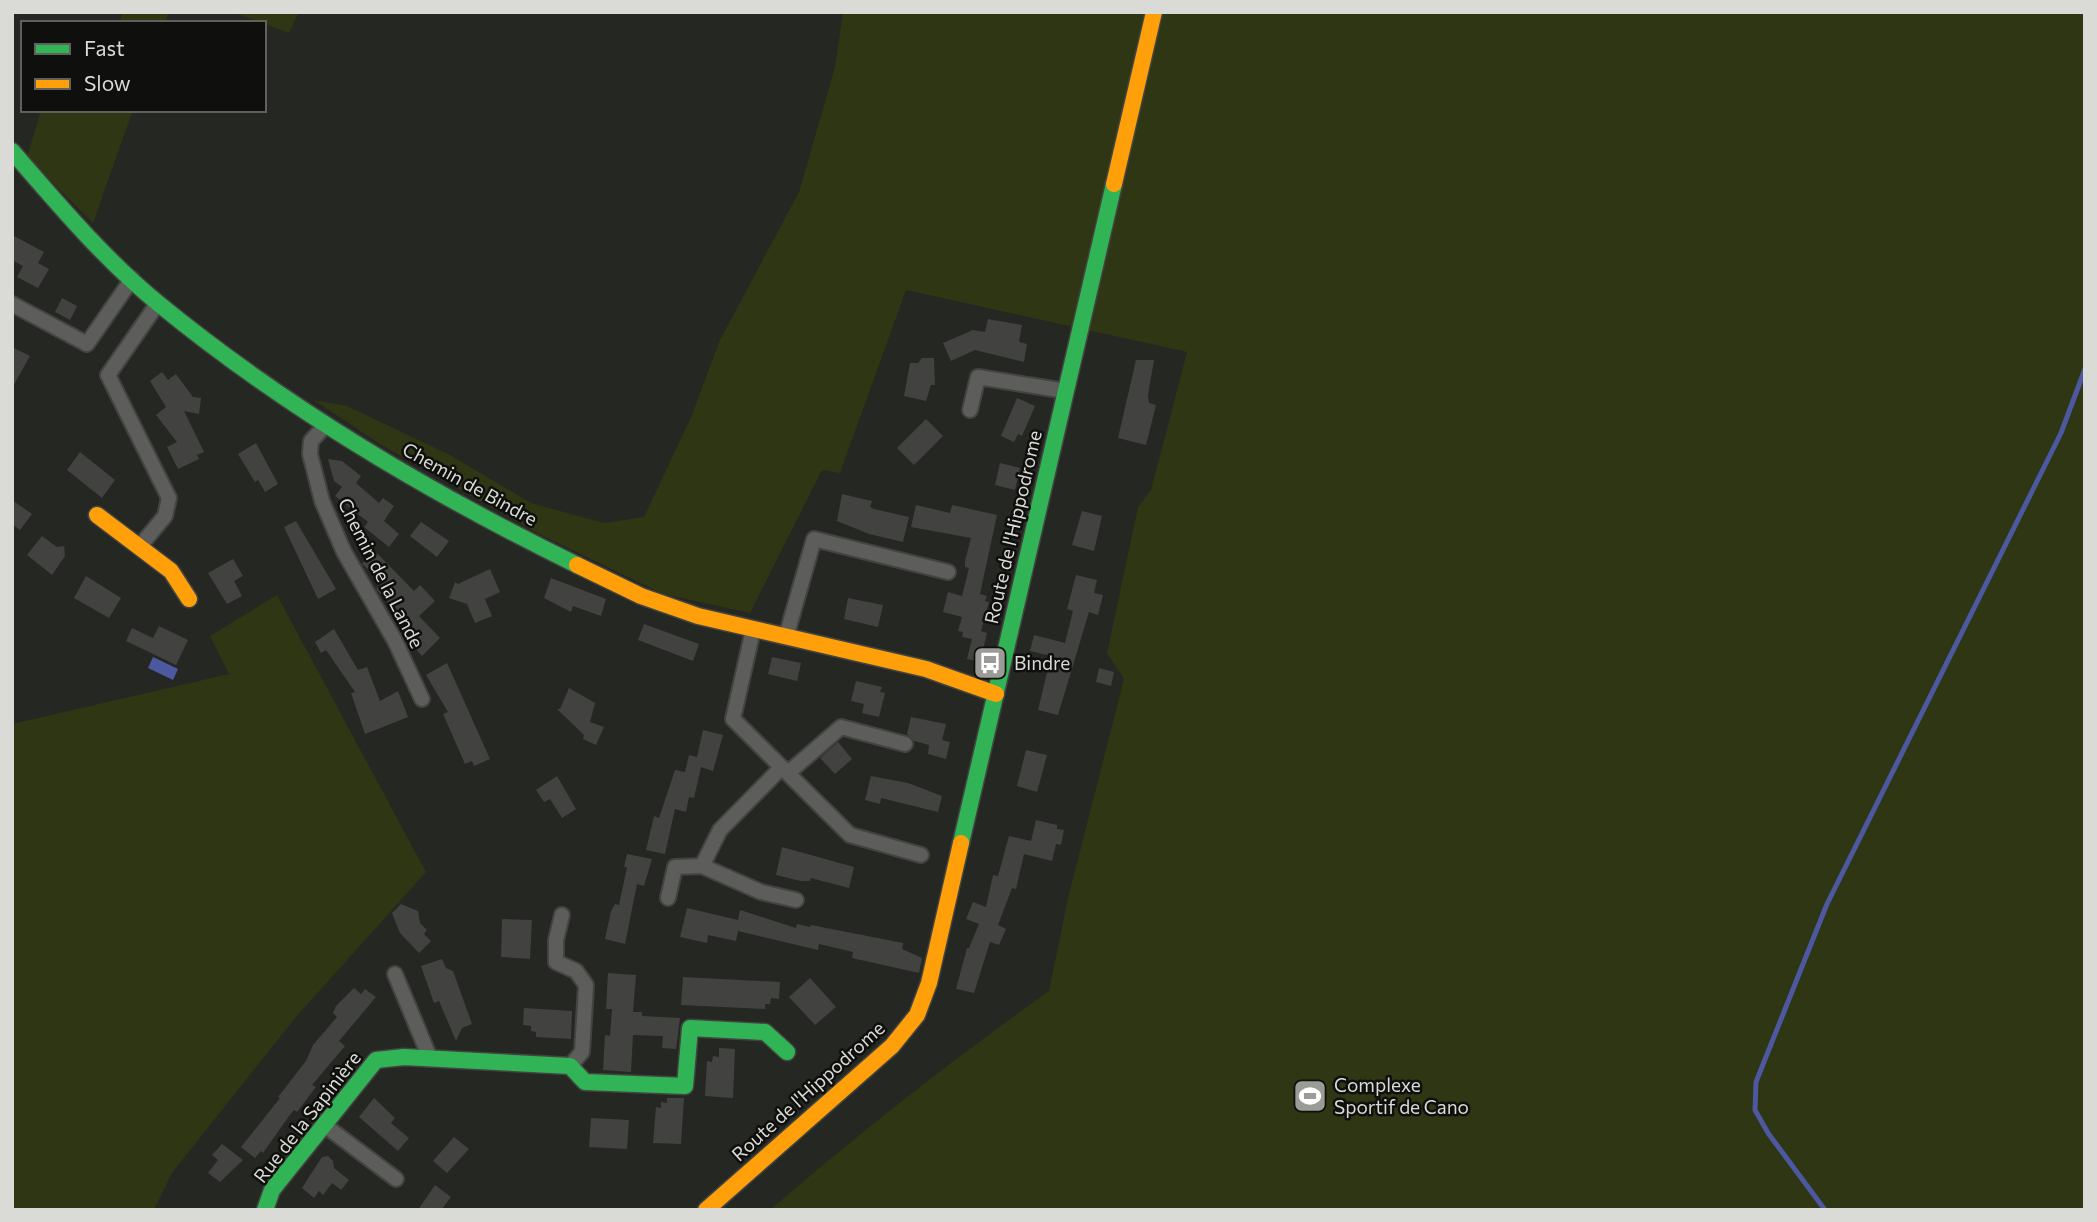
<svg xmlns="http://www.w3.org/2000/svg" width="2097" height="1222" font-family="Commissioner,sans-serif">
	<rect width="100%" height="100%" fill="#252723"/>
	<path fill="#2e3613" d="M123,12H169L165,23H119Z
		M232,12H299L289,33Z
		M843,12H2085V1210H770C860,1132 952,1060 1049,991L1068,898L1124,679L1107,653L1138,507L1151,490L1187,352L906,290L840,473L822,470L750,613L663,594L537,533L378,443L314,400L347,406L450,455L531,503L604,523L644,517L692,415L719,342L799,192L835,67Z
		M41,110H133L93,223L27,157Z
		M277,595L426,872L296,1017L172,1173L154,1210H12V724L229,674L210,636Z"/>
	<path fill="#4c58a0" d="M153,657L178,669L173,680L148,668Z"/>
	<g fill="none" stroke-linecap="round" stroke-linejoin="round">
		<path stroke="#4c58a0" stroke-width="5" d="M1825,1210L1768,1133L1755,1110L1756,1082L1827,904L2061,433L2085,369"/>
	</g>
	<path fill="#424340" d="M12,235L44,252L38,263L49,269L38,288L17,277L23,266L12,260Z
		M62,298L77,306L70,320L55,312Z
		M988,319L1022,325L1019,342L1027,344L1024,362L975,350L951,361L943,343L973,330L985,332Z
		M12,347L30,356L12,388Z
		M922,358H934L935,385H931L926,401L904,396L910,363H918Z
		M1136,360H1154L1148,395L1149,403L1156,405L1146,445L1118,438Z
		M162,372L168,380L176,374L193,397L201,398L199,414L184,411L204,452L197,455L199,459L178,469L167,447L177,442L156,415L166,407L150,381Z
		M1017,398L1035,406L1022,436L1018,434L1014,442L1001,436Z
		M926,419L943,436L914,465L897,448Z
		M256,443L278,484L265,492L258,480L255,482L238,454Z
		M80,452L115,480L102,498L67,470Z
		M328,459L342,461L361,476L356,483L379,503L383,498L394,506L384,521L399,534L389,547L364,527L368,522L335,496L342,487L334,481Z
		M1000,463L1020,468L1015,490L995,485Z
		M842,494L872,501L870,507L874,509L909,517L903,542L869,534L837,521Z
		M12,500L32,514L20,530L12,524Z
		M916,505L950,513L952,505L997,515L980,594L987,596L985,601L989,602L981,631L987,633L980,662L967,659L972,639L962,637L963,632L958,631L962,617L943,612L948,592L962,596L969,568L965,567V561L971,538L911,527Z
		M1082,511L1102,516L1094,551L1072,545Z
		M296,521L336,589L318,599L284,527Z
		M421,522L449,541L437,557L410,536Z
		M42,536L57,547L64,546L65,556L52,575L27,555Z
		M373,549L414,591L420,585L435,601L419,616L440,638L422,656L408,640L415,633L376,589L383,582L362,564Z
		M233,559L243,576L234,581L242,596L227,604L208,573Z
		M490,569L500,592L485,599L492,616L475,623L467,604L449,598L455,582L458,584Z
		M1076,575L1097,580L1094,593L1103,595L1098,615L1089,612L1058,715L1038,710L1051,656L1030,651L1034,635L1065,643L1073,611L1067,609Z
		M86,576L121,598L109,618L74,598Z
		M551,578L606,599L601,616L573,606L571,612L544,598Z
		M848,598L883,605L878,627L844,619Z
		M644,624L699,644L693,661L638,640Z
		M159,626L188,640L176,665L126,641L132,628L153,638Z
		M334,629L358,670L367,667L380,701L398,691L408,717L365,734L351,693L355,692L326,650L321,653L315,642Z
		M772,657L801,663L797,681L768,674Z
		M447,663L490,759L474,766L472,761L465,764L443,714L448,712L426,675Z
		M1099,668L1114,672L1111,686L1096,682Z
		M856,681L882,687L880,692L885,693L879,717L862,713L864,704L851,701Z
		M569,688L595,703L590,722L604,727L596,745L583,739L584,735L557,709H560Z
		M911,717L946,724L942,740L950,742L946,759L928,754L929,745L914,741L907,734Z
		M703,730L723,735L713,771L701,767L694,798L689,797L686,812L675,809L665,854L646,850L654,816L659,818L675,770L685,772L689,755L697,757Z
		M838,742L852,759L835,774L820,758Z
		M1026,750L1047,755L1037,792L1017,786Z
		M557,776L576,809L562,818L550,799L544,802L536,790Z
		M871,776L908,783L942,796L938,812L881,798L880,804L865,800Z
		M1036,820L1057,825V829L1064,830L1061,845L1056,844L1052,861L1024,854L1016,889L1012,888L998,925L1006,929L999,945L990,942L974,993L956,989L967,948H969L979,924L966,919L973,902L986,907L993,875L998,876L1009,836L1031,841Z
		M782,847L854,867L849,888L811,878L810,881H801L776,875Z
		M627,854L652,859L644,886L637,884L625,944L605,939L611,911L615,904L619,905L627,867H624Z
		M401,904L418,911L420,923L427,930L424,934L431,941L419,953L400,933L392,913Z
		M687,908L738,920L740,910L796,928L797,924L810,927L811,925L903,943L902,949L922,958L919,973L852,958L853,952L819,944L818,950L738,931L736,941L708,935L707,943L680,937Z
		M502,919L532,920L530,959L501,957Z
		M442,959L446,968L453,971L472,1024L462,1028L456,1041L439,1001L434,1003L421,966Z
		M608,973L636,975L633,1012H642V1016L680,1018L676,1049L662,1048L663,1036L633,1035L631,1072L603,1070L605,1035L610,1036L612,1009H606Z
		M683,977L780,982L779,999L771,998L770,1004H765V1009L681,1005Z
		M810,978L836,1007L815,1025L789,997Z
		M354,988L361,994L365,989L376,997L339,1041L345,1046L312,1085L316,1087L297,1112L294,1110L289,1116L263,1153L261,1151L255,1158L241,1147L280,1098L278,1097L306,1061L313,1045L337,1017L333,1013L336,1006Z
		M524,1008L572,1011L571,1039L536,1037V1032L531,1031V1026L523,1025Z
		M719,1048L735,1049L733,1098L705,1096L707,1061L712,1062L713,1056L719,1057Z
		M374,1098L395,1118L391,1123L409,1138L398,1151L359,1117Z
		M667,1098H684L681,1144L653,1143L656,1107L661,1108V1102L667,1103Z
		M591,1118L629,1120L627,1149L589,1147Z
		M454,1137L469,1149L447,1173L433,1161Z
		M222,1144L243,1160L220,1182L208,1173L218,1160L212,1155Z
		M328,1156L333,1161L334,1168L349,1180L341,1190L332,1183L323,1195L319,1191L314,1198L302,1188L322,1157Z
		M435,1185L451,1197L441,1210H418Z"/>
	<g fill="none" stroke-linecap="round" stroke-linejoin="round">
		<defs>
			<path id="street" d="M12,304L87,344L132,279
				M970,410L978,377L1066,391
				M325,426L311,441L310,454L322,501L344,552L395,641L422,699
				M140,546L165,516L169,498L108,375L158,303
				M753,630L733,719L850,835L921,855
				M786,637L814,539L948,572
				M788,773L841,727L905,744
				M702,866L761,892L796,900
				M668,898L675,867L702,866L720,830L782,767
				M562,915L556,940V962L576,971L586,985L582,1052L570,1066
				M395,974L430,1058
				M323,1124L396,1179"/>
			<path id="fast" d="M12,151C58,204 105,260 159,304C286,408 430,493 577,565
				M961,843L1114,184
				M265,1210L272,1190L376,1060L404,1057L570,1066L585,1082L685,1086L690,1028L765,1032L787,1052"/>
			<path id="slow" d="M1114,184L1154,12
				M97,515L171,571L189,599
				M577,565L641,596L698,616L926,669L996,694
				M706,1210L892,1046L917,1015L929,983L961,843"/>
		</defs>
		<use href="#street" stroke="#434441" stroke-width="18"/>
		<use href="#fast" stroke="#434441" stroke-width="19"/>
		<use href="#slow" stroke="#434441" stroke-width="19"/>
		<use href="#street" stroke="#5d5e5b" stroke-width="14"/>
		<use href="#fast" stroke="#30b455" stroke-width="16"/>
		<use href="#slow" stroke="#ff9f0a" stroke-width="16"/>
	</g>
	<defs>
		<symbol id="bus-square" viewBox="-11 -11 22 22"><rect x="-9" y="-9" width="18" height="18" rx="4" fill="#9b9c98" stroke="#0f100d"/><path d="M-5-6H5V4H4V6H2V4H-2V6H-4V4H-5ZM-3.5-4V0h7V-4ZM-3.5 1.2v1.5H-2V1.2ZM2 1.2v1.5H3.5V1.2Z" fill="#fff"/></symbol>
		<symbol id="stadium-square" viewBox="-11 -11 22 22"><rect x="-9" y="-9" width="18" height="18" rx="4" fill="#9b9c98" stroke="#0f100d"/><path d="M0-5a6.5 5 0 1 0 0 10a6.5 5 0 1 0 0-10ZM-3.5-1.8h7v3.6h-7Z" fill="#fff"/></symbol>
	</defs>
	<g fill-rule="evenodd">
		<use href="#bus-square" x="971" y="644" width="38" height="38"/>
		<use href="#stadium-square" x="1291" y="1077" width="38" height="38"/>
	</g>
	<g text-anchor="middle" stroke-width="5" stroke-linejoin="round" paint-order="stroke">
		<g font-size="19" fill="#dadbd7" stroke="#0f100d">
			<text transform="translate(470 484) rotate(29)" y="7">Chemin de Bindre</text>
			<text transform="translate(1013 527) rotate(-77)" y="7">Route de l'Hippodrome</text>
			<text transform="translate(381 573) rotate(63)" y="7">Chemin de la Lande</text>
			<text transform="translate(808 1091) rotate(-42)" y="7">Route de l'Hippodrome</text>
			<text transform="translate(307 1117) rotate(-52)" y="7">Rue de la Sapinière</text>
		</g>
		<g font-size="19" fill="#dadbd7" stroke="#0f100d" text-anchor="start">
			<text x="1014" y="670">Bindre</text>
			<text x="1334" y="1092">Complexe<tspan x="1334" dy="22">Sportif de Cano</tspan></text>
		</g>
	</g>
	<rect width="2097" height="1222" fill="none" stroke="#dadbd7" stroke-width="28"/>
	<rect x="21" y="21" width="245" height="91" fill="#0f100d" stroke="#60615e" stroke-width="2"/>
	<rect x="35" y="44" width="35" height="10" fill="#30b455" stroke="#60615e" stroke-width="2"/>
	<text x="84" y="56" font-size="21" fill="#dadbd7">Fast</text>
	<rect x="35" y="79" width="35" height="10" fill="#ff9f0a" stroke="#60615e" stroke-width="2"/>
	<text x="84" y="91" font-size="21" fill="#dadbd7">Slow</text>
</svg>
